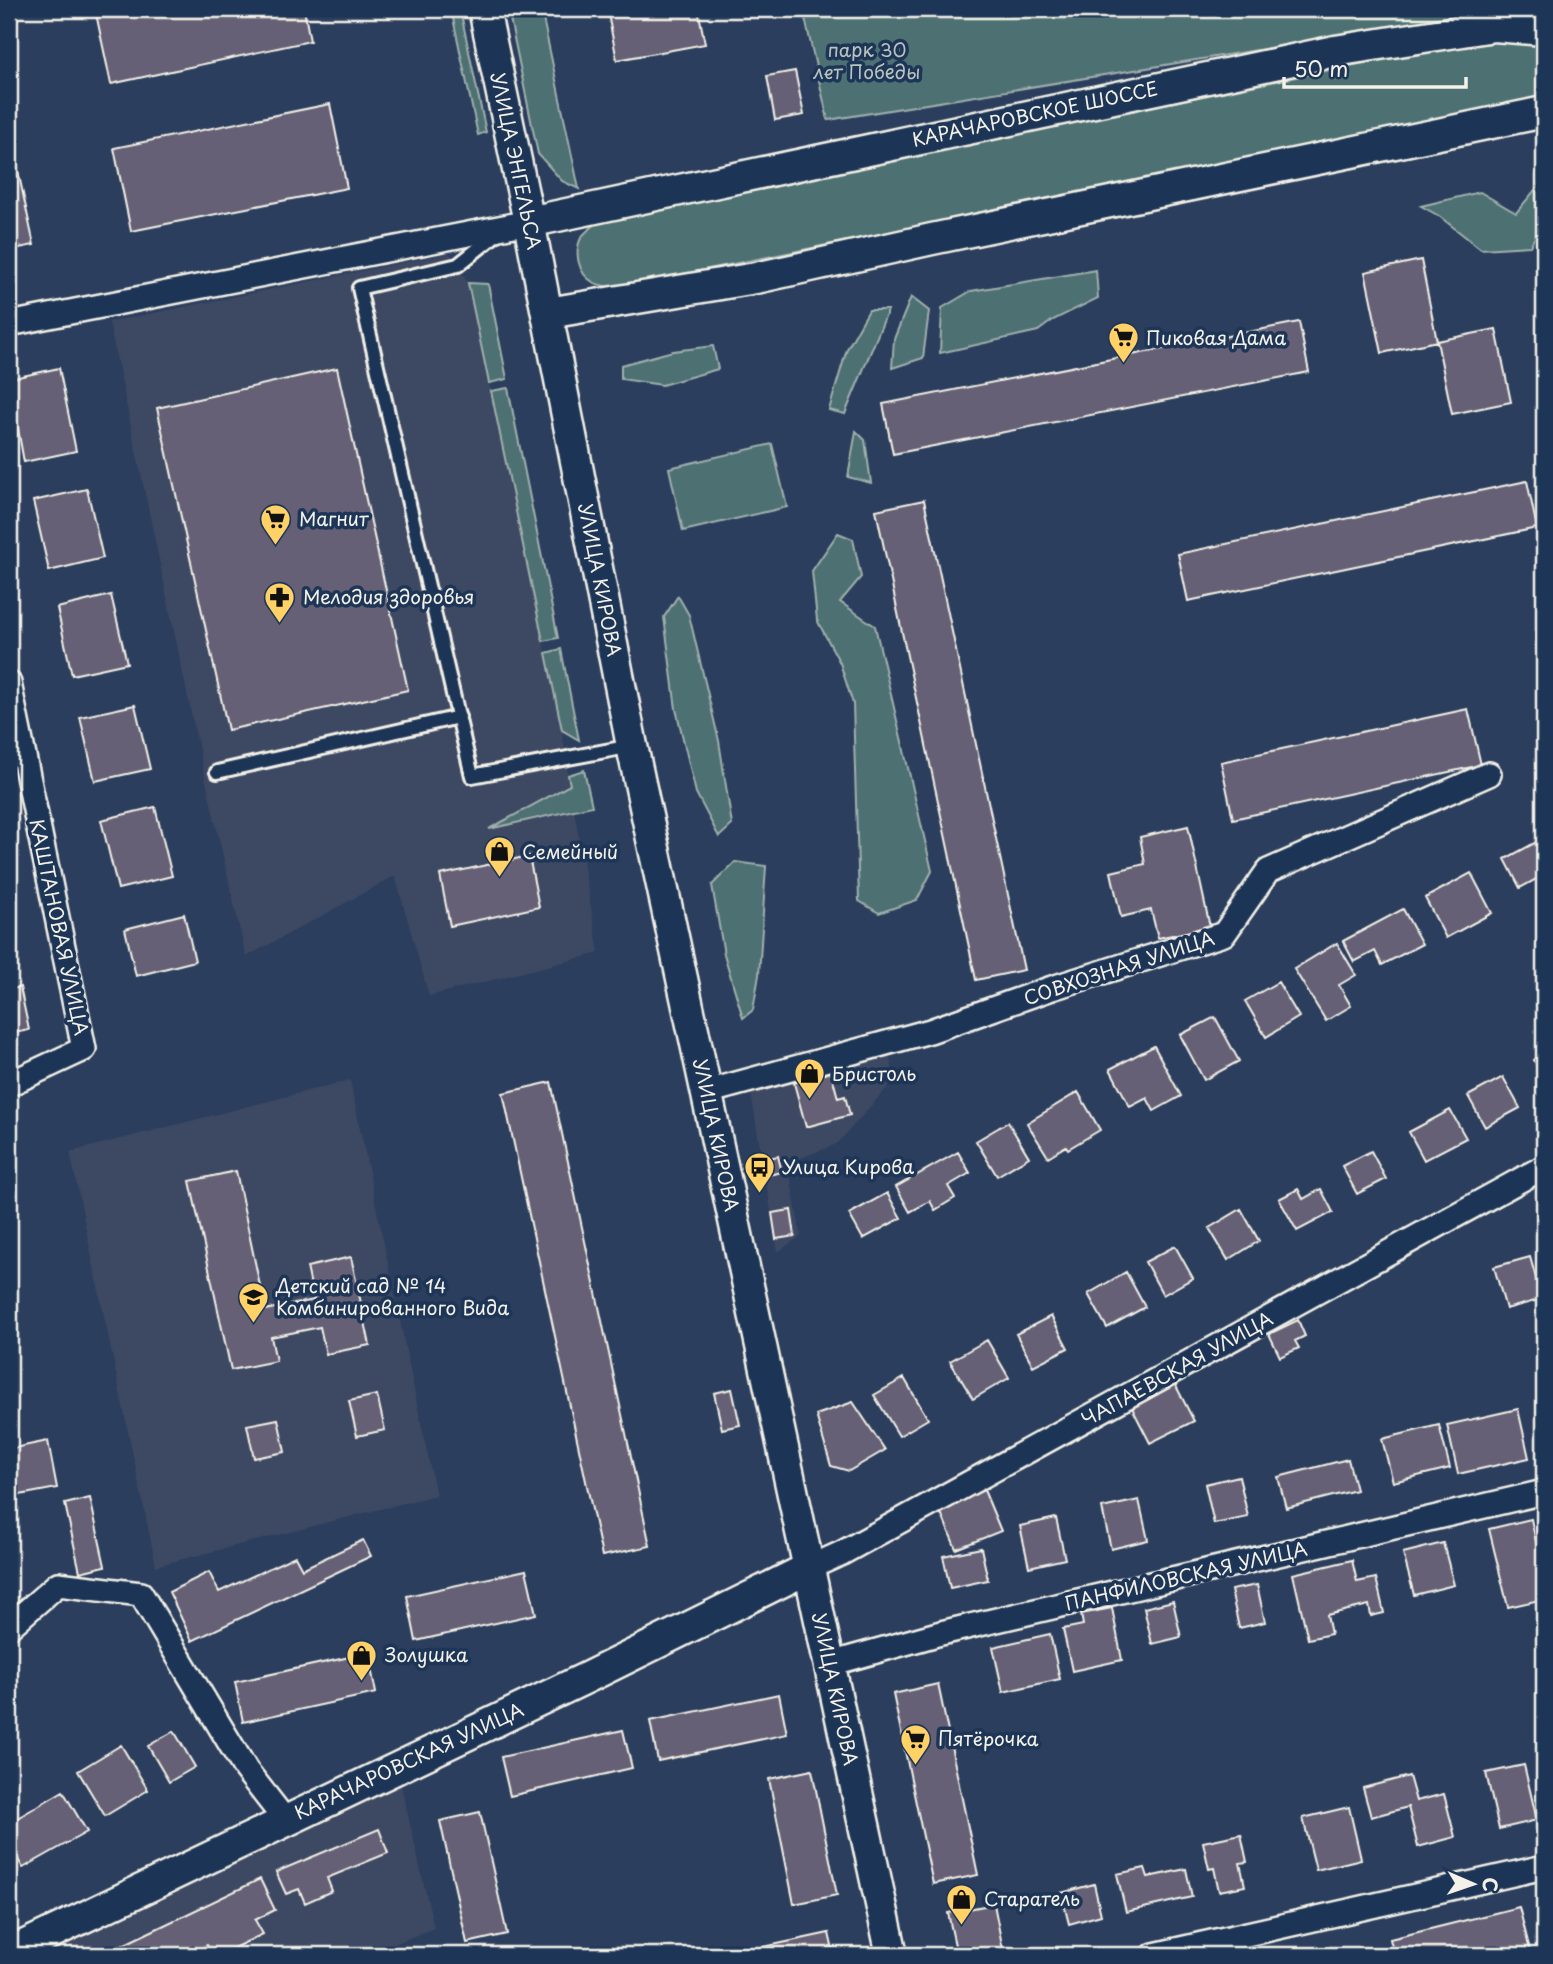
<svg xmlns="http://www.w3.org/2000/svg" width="1553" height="1964" font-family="'Playpen Sans',sans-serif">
	<rect width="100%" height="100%" fill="#2b3e5d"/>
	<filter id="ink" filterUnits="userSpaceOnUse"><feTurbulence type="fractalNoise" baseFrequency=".0143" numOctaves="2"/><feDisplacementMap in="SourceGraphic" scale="14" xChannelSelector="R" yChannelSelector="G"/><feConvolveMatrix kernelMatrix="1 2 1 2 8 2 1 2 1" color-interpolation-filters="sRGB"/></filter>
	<g filter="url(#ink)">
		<path fill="#3c4864" d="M450,253L468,283L489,383L562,730L568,775L599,953L429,996L395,876L246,957L200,755L109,322Z
			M888,1050L895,1079L837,1144L788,1163L801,1236L778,1252L750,1088Z
			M350,1080L436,1495L156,1566L70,1152Z
			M400,1780L434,1928L367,1955H36Z"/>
		<path fill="#4d7072" stroke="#a0b0ad" stroke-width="2" d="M451,9H460L486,132L478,135Z
			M508,9H541L579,189L562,181L538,154Z
			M803,9H1544V15L1496,11L828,120Z
			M1475,40L1544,46V99L615,288C608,286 599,286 593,282C578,274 574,252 581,238C586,230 595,225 602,220Z
			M1544,179V221L1530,246L1481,249L1439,216L1421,206L1480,192L1516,213Z
			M1096,270L1098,298L1053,320L1038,331L940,353L942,308L971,291Z
			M468,283L488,284L507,379L489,383Z
			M911,297L929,311L923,358L892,368L894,339Z
			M869,310H888L845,414L829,410L847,349Z
			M713,346L718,369L662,385L621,379V365L673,351Z
			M508,388L558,638L543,641L491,391Z
			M856,431L865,440L871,483L848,477Z
			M772,444L787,507L683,531L669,468Z
			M838,533L853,539L861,577L840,602L875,626L932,871L917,900L879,913L859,901L853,704L840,663L817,620L812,571Z
			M678,596L689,615L719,741L732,825L719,837L696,793L676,709L664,617Z
			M561,649L579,740L562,730L546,653Z
			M584,770L592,806L489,829L570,785L568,775Z
			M735,862L766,866L759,975L753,1010L743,1018L724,954L712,885Z"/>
		<path fill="#656074" stroke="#f4f1e8" stroke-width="2" d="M95,9H304L310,41L111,84Z
			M607,9H698L705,44L617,60Z
			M795,71L804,115L775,120L767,76Z
			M330,104L347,188L131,231L114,148Z
			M9,129L34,245L9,250Z
			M1421,260L1437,341L1382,353L1365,272Z
			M1299,322L1309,372L893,454L883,404Z
			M1496,329L1511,402L1452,414L1437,341Z
			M59,368L76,451L24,462L9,379Z
			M337,368L408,690L228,730L157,408Z
			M1527,481L1537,528L1188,601L1178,554Z
			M87,489L103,558L49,571L33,501Z
			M924,500L1024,970L976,980L876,510Z
			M111,595L127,663L72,675L57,608Z
			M135,705L150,769L95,781L80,717Z
			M1468,709L1481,765L1233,819L1221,762Z
			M155,807L172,876L118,889L101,820Z
			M1188,826L1210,927L1158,938L1151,910L1121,917L1111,872L1145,864L1140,837Z
			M1542,839L1544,844V875L1520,888L1505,859Z
			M529,856L539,907L450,926L440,875Z
			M1471,873L1492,913L1446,938L1425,898Z
			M1403,909L1422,944L1382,965L1375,951L1354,962L1343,941Z
			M184,914L195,961L136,976L125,929Z
			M1337,943L1356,975L1339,985L1351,1006L1326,1021L1294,969Z
			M1278,982L1299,1017L1266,1037L1245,1001Z
			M20,987L29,1030L9,1034V990Z
			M1215,1017L1239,1061L1204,1080L1180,1035Z
			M1154,1046L1181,1096L1154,1111L1147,1098L1130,1107L1110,1069Z
			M1544,1054V1080L1534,1060Z
			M831,1072L838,1098L845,1096L850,1115L806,1127L794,1083Z
			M1503,1077L1520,1108L1485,1127L1468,1096Z
			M551,1082L650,1546L602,1556L503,1093Z
			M1078,1092L1100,1130L1068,1149L1066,1146L1048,1157L1027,1123Z
			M1450,1110L1466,1138L1424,1160L1409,1132Z
			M1008,1122L1029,1157L997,1176L976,1141Z
			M1371,1151L1386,1179L1357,1194L1342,1166Z
			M958,1152L970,1173L948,1186L955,1198L935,1210L930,1201L910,1212L896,1187Z
			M778,1156L782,1172L768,1175L765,1159Z
			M236,1171L265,1310L314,1300L307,1267L351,1257L370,1345L326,1354L320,1327L271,1337L276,1361L231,1370L190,1181Z
			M1298,1189L1303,1199L1321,1189L1333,1212L1297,1231L1279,1199Z
			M887,1193L901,1218L863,1239L849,1214Z
			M1241,1209L1259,1241L1228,1260L1209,1228Z
			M791,1210L795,1236L776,1239L772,1213Z
			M1175,1246L1193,1278L1163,1295L1145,1262Z
			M1530,1257L1542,1299L1506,1309L1494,1267Z
			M1126,1272L1145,1307L1107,1328L1088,1294Z
			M1051,1316L1068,1348L1033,1366L1016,1334Z
			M1298,1320L1305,1336L1295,1341L1299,1348L1280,1357L1269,1334Z
			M987,1340L1009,1378L973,1399L950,1361Z
			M904,1378L928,1419L899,1436L874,1395Z
			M1175,1384L1194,1421L1150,1443L1131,1406Z
			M732,1389L740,1425L722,1429L714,1393Z
			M377,1395L385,1430L357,1436L349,1401Z
			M853,1402L885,1450L849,1471L831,1466L816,1415Z
			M1518,1409L1529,1458L1458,1474L1447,1425Z
			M278,1419L285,1452L254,1458L247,1425Z
			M1439,1425L1450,1468L1393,1482L1382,1439Z
			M48,1441L57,1488L9,1497V1449Z
			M1348,1459L1356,1490L1286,1508L1278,1477Z
			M1239,1476L1248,1517L1214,1524L1205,1484Z
			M984,1490L1001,1531L956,1549L939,1508Z
			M90,1498L105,1566L80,1572L65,1504Z
			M1139,1500L1148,1540L1111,1549L1102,1508Z
			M1056,1518L1065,1559L1029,1567L1020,1526Z
			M1531,1519L1544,1577V1599L1508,1607L1489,1529Z
			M363,1540L371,1556L192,1641L169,1592L209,1572L219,1592L295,1556L302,1569Z
			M1443,1543L1454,1585L1414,1595L1403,1553Z
			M981,1548L988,1580L950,1588L943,1556Z
			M1352,1560L1357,1582L1376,1578L1384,1613L1371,1616L1369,1605L1327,1615L1331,1634L1308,1639L1293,1574Z
			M526,1570L536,1614L416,1641L407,1596Z
			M1257,1585L1265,1622L1239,1628L1231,1590Z
			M1173,1601L1181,1637L1152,1644L1144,1608Z
			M1112,1608L1122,1660L1072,1671L1063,1629L1083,1625L1081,1614Z
			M1050,1634L1060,1679L1003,1692L993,1647Z
			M368,1653L376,1693L243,1722L235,1682Z
			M938,1684L978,1875L933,1884L893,1694Z
			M779,1694L787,1734L658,1761L650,1721Z
			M623,1730L632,1768L510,1796L501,1757Z
			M174,1731L195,1767L169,1782L148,1746Z
			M121,1745L148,1790L105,1816L78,1771Z
			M1524,1765L1537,1820L1499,1829L1486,1773Z
			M812,1770L837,1895L794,1904L769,1779Z
			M1409,1776L1416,1801L1444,1794L1455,1837L1418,1847L1408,1807L1371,1817L1363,1788Z
			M63,1791L87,1832L23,1868L13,1851L9,1854V1823Z
			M1349,1807L1361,1859L1316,1870L1303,1818Z
			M480,1812L507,1934L467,1943L440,1821Z
			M379,1829L388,1853L327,1878L332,1891L305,1903L299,1889L286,1894L276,1872Z
			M1241,1834L1247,1862L1240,1863L1245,1886L1219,1891L1214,1868L1209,1869L1203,1842Z
			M1145,1868L1148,1877L1186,1869L1192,1897L1126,1912L1117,1874Z
			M260,1879L275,1910L255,1920L263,1934L219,1955H212L207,1945L185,1955H102Z
			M1094,1884L1101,1915L1069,1924L1061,1893Z
			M994,1904L1004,1955H957L948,1913Z
			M1519,1907L1531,1954L1394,1955L1390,1939Z
			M829,1933L834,1955H726Z"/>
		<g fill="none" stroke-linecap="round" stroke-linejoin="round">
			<defs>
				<path id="service" d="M498,233L458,265L359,288L472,776L632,746
					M217,772L459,717"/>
				<path id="minor" d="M9,324L529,222
					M9,683L84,1049L9,1084
					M707,1092L930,1031L1052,988L1224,934L1268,871L1489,774
					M809,1568L842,1553L1544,1167
					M9,1627L58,1584L141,1594L246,1770L285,1820
					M830,1664L941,1633L1544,1492
					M1154,1955L1544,1867"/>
				<path id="tertiary" d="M484,9L529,222L632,746L892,1955
					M529,222L1335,51L1494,26L1544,30
					M548,313L756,278L932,239L1544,112
					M9,1953L586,1678L809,1568"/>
			</defs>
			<use href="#service" stroke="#f4f1e8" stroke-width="18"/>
			<use href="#minor" stroke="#f4f1e8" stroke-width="28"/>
			<use href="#tertiary" stroke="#f4f1e8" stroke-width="35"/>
			<use href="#service" stroke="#1d3557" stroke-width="12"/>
			<use href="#minor" stroke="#1d3557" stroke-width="23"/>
			<use href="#tertiary" stroke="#1d3557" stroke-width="30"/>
		</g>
	</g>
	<defs>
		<symbol id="supermarket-pin" viewBox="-11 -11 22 30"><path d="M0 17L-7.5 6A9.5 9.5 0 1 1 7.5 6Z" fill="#ffd166" stroke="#1d3557"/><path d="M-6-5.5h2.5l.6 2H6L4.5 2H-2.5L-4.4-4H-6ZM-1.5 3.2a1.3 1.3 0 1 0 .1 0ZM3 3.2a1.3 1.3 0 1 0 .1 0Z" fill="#111"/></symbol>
		<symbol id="pharmacy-pin" viewBox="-11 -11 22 30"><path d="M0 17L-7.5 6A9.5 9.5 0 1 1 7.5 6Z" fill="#ffd166" stroke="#1d3557"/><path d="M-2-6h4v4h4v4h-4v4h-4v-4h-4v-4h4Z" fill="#111"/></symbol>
		<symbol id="shop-pin" viewBox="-11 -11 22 30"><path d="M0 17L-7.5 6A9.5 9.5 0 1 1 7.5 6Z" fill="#ffd166" stroke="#1d3557"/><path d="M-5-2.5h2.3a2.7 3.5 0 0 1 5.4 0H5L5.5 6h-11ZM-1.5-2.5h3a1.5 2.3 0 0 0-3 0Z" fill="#111"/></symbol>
		<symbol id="bus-pin" viewBox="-11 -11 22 30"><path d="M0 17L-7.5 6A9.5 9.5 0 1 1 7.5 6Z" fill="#ffd166" stroke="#1d3557"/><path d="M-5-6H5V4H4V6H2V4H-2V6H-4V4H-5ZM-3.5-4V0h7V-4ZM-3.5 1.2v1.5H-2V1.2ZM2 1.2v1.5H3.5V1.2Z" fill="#111"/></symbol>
		<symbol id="school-pin" viewBox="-11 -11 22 30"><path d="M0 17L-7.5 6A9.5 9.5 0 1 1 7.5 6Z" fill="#ffd166" stroke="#1d3557"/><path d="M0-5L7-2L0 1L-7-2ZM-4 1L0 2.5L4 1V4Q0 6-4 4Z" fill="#111"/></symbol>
	</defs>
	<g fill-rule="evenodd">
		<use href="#supermarket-pin" x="1106" y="320" width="35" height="47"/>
		<use href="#supermarket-pin" x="258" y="502" width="35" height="47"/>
		<use href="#pharmacy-pin" x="262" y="580" width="35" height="47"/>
		<use href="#shop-pin" x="482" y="834" width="35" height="47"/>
		<use href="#shop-pin" x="792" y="1056" width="35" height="47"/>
		<use href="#bus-pin" x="742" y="1150" width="35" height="47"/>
		<use href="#school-pin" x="236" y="1280" width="35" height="47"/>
		<use href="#shop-pin" x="344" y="1638" width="35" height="47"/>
		<use href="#supermarket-pin" x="898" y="1722" width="35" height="47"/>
		<use href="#shop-pin" x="944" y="1882" width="35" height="47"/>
	</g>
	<g text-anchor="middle" stroke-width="7" stroke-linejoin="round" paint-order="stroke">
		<g font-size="19" fill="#bac4bf" stroke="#1d3557">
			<text x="867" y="57">парк 30<tspan x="867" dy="22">лет Победы</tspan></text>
		</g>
		<g font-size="19" fill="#f4f1e8" stroke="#1d3557">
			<text transform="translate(1035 114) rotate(-12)" y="7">КАРАЧАРОВСКОЕ ШОССЕ</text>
			<text transform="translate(516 161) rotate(78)" y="7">УЛИЦА ЭНГЕЛЬСА</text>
			<text transform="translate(600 580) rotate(79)" y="7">УЛИЦА КИРОВА</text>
			<text transform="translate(59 927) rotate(78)" y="7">КАШТАНОВАЯ УЛИЦА</text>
			<text transform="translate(1119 968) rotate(-18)" y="7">СОВХОЗНАЯ УЛИЦА</text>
			<text transform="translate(716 1135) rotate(78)" y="7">УЛИЦА КИРОВА</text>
			<text transform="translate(1177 1369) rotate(-29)" y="7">ЧАПАЕВСКАЯ УЛИЦА</text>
			<text transform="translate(1186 1576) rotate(-13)" y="7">ПАНФИЛОВСКАЯ УЛИЦА</text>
			<text transform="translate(835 1689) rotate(78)" y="7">УЛИЦА КИРОВА</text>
			<text transform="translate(409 1761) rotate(-25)" y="7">КАРАЧАРОВСКАЯ УЛИЦА</text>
		</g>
		<g font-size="19" fill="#f4f1e8" stroke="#1d3557" text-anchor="start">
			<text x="1146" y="345">Пиковая Дама</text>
			<text x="299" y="526">Магнит</text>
			<text x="303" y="604">Мелодия здоровья</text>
			<text x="522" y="859">Семейный</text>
			<text x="832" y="1081">Бристоль</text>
			<text x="782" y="1174">Улица Кирова</text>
			<text x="276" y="1293">Детский сад № 14<tspan x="276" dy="22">Комбинированного Вида</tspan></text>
			<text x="385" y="1662">Золушка</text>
			<text x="938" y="1746">Пятёрочка</text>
			<text x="984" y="1906">Старатель</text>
		</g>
	</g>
	<rect width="1553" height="1964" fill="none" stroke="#1d3557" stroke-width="35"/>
	<rect x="18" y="18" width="1518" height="1929" fill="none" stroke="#f4f1e8" stroke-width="2.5" filter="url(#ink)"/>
	<g transform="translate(1473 1884) rotate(92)" stroke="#1d3557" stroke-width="5" paint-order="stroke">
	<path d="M0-5L12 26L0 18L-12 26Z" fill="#f4f1e8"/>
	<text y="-10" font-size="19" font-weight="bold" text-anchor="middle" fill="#f4f1e8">С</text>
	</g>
	<path d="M1284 77v10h182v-10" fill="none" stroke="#f4f1e8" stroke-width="3.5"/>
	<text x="1294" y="77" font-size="21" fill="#f4f1e8" stroke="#1d3557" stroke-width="5" paint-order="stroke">50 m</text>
</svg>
